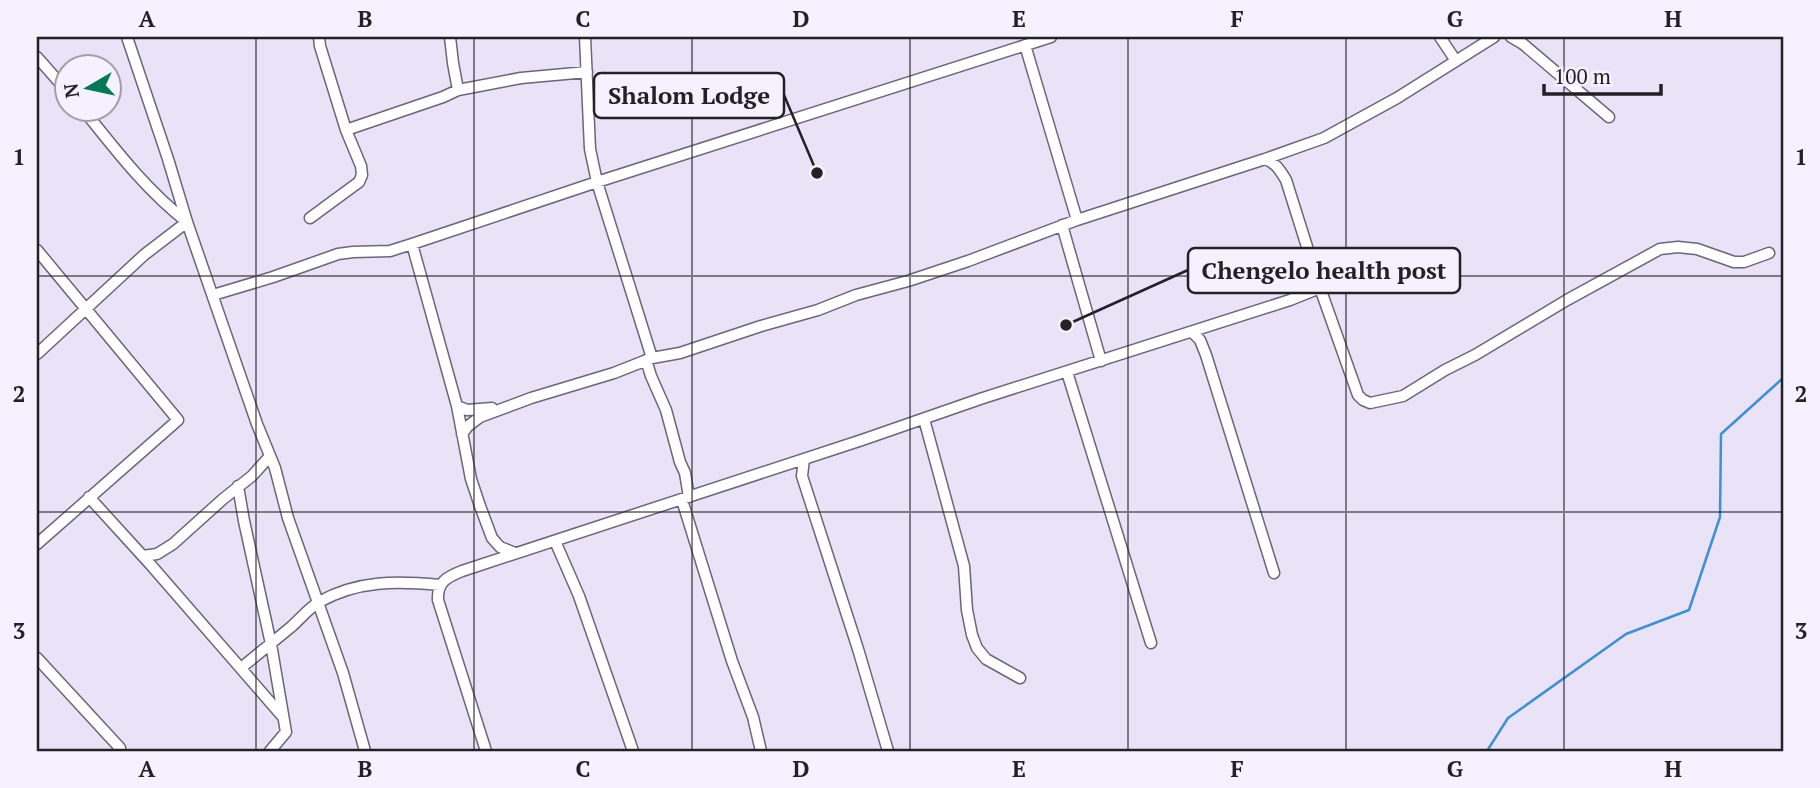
<svg xmlns="http://www.w3.org/2000/svg" width="1820" height="788" font-family="'PT Serif',serif">
	<rect width="100%" height="100%" fill="#eae2f7"/>
	<g fill="none" stroke-linecap="round" stroke-linejoin="round">
		<path stroke="#3e90d4" stroke-width="2.5" d="M1487,751L1508,718L1626,634L1689,610L1720,517L1721,434L1783,378"/>
		<defs>
			<path id="minor" d="M127,37L168,159L187,222L257,424L275,468L288,518L343,673L365,751
				M450,37L453,63L458,90
				M585,37L590,149L597,182L652,358
				M1440,37L1456,61
				M1511,37L1523,44L1609,117
				M1025,45L1077,220
				M37,57L66,90
				M346,130L443,97L458,90L521,78L587,72
				M1265,159C1276,163 1280,170 1286,180L1320,288L1358,395L1363,400L1370,403L1403,396L1445,370L1475,355L1567,300L1660,249L1678,247L1697,249L1734,262H1744L1769,253
				M310,218L359,182L362,175L361,166L346,130L320,46L319,37
				M1062,225L1101,361
				M412,244L457,406L471,479L480,506L492,538L500,547L515,553
				M37,250L178,420L37,544
				M213,295L273,277L338,254L353,252L390,251L412,244L597,182L1051,37
				M1192,332L1200,340L1206,355L1274,573
				M37,354L144,255L187,222C145,189 115,149 82,108
				M646,360L651,376L666,410L680,462L685,473L689,497
				M1067,372L1151,643
				M457,406L467,410L492,408
				M924,419L964,566L967,610L972,635L977,648L986,659L1020,678
				M462,434L468,426L480,417L531,398L614,373L652,358L680,353L761,326L818,310L856,295L908,281L968,261L1077,220L1265,159L1324,138L1397,98L1494,37
				M804,459L802,476L858,649L888,751
				M238,486L244,521L271,644L286,732L270,751
				M89,497L150,564L283,717
				M682,500L732,661L753,717L761,751
				M555,541L579,596L633,751
				M143,556L157,554L173,544L223,499L252,476L270,456
				M37,658L120,748
				M241,668C258,654 274,641 291,627C300,619 309,608 319,602C358,580 397,581 440,585
				M486,751L438,600C437,582 447,577 462,571L862,440L980,399L1290,300L1320,288"/>
		</defs>
		<use href="#minor" stroke="#6b6577" stroke-width="13"/>
		<use href="#minor" stroke="#fff" stroke-width="10"/>
	</g>
	<path fill="none" stroke="#232027" stroke-width="2" stroke-opacity="0.55" d="M256,37V751M474,37V751M692,37V751M910,37V751M1128,37V751M1346,37V751M1564,37V751M37,276H1783M37,512H1783"/>
	<path fill="none" stroke="#232027" stroke-width="2.5" d="M817 173L784 95M1066 325L1188 270"/>
	<g fill="#232027" stroke="#f6f1fe" stroke-width="2.5">
		<circle cx="817" cy="173" r="7"/>
		<circle cx="1066" cy="325" r="7"/>
	</g>
	<g fill="#f6f1fe" stroke="#232027" stroke-width="2.5">
		<rect x="594" y="73" width="190" height="45" rx="7"/>
		<rect x="1188" y="248" width="272" height="45" rx="7"/>
	</g>
	<g font-size="24" text-anchor="middle" font-weight="bold" fill="#232027">
		<text x="689" y="104">Shalom Lodge</text>
		<text x="1324" y="279">Chengelo health post</text>
	</g>
	<rect width="1820" height="788" fill="none" stroke="#f6f1fe" stroke-width="77"/>
	<g transform="translate(88 88) rotate(261)"><circle r="33" fill="#f6f1fe" stroke="#a29da8" stroke-width="2"/>
	<path d="M0-5L12 26L0 18L-12 26Z" fill="#057955"/>
	<text y="-10" font-size="19" font-weight="bold" text-anchor="middle" fill="#232027">N</text>
	</g>
	<path d="M1544 84v10h117v-10" fill="none" stroke="#232027" stroke-width="3.5"/>
	<text x="1554" y="84" font-size="21" fill="#232027" stroke="#f6f1fe" stroke-width="5" paint-order="stroke">100 m</text>
	<rect x="38" y="38" width="1744" height="712" fill="none" stroke="#232027" stroke-width="2.5"/>
	<g font-size="23" text-anchor="middle" font-weight="bold" fill="#232027">
		<text x="147" y="27">A</text>
		<text x="365" y="27">B</text>
		<text x="583" y="27">C</text>
		<text x="801" y="27">D</text>
		<text x="1019" y="27">E</text>
		<text x="1237" y="27">F</text>
		<text x="1455" y="27">G</text>
		<text x="1673" y="27">H</text>
		<text x="19" y="165">1</text>
		<text x="1801" y="165">1</text>
		<text x="19" y="402">2</text>
		<text x="1801" y="402">2</text>
		<text x="19" y="639">3</text>
		<text x="1801" y="639">3</text>
		<text x="147" y="777">A</text>
		<text x="365" y="777">B</text>
		<text x="583" y="777">C</text>
		<text x="801" y="777">D</text>
		<text x="1019" y="777">E</text>
		<text x="1237" y="777">F</text>
		<text x="1455" y="777">G</text>
		<text x="1673" y="777">H</text>
	</g>
</svg>
